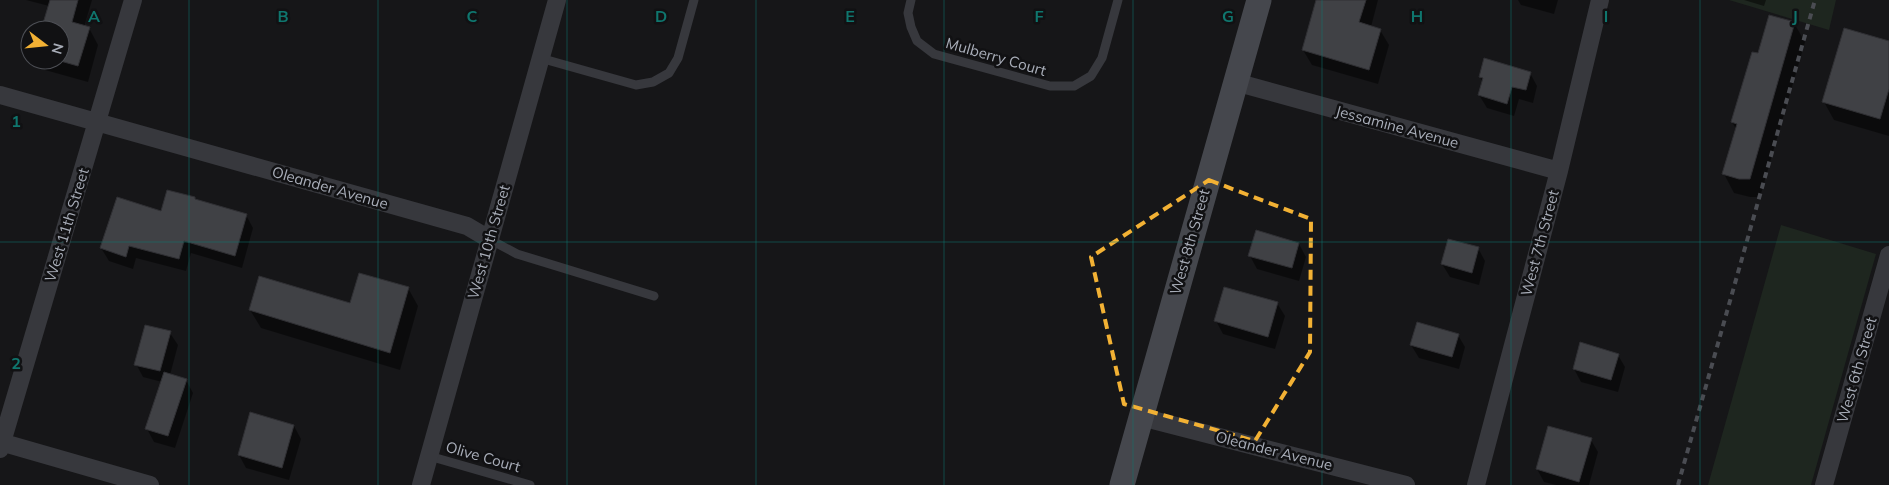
<svg xmlns="http://www.w3.org/2000/svg" width="1889" height="485" font-family="Mulish,sans-serif">
	<rect width="100%" height="100%" fill="#161618"/>
	<path fill="#1e261f" d="M1729,0H1836L1829,30Z
		M1781,225L1876,254L1811,485H1708Z"/>
	<path fill="#0007" d="M26,0H92L84,27L89,28L98,45L88,82L45,70L40,60H60V30H42L49,6Z
		M1318,0H1378L1371,27L1380,30L1389,45L1378,84L1312,65L1303,50Z
		M1518,0H1558L1554,14L1521,5Z
		M1744,0H1766L1764,6Z
		M1794,23L1805,42L1760,197H1750L1734,193L1724,174L1736,129L1732,122L1759,55Z
		M1889,42V136L1834,120L1824,102Z
		M1530,73L1537,86L1533,103L1519,99L1514,116L1487,108L1479,95L1483,82L1480,77Z
		M195,198L196,201L246,215L253,228L242,268L191,253L186,271L136,258L133,269L109,261L101,248L162,213Z
		M1299,244L1306,257L1299,281L1257,269L1250,256Z
		M1478,248L1485,261L1479,285L1450,277L1442,264Z
		M408,288L418,306L400,370L261,328L250,310L351,304Z
		M1277,303L1285,316L1275,349L1223,334L1216,321Z
		M170,333L178,345L170,375L186,380L193,393L175,448L154,442L147,429L162,382L143,377L136,364Z
		M1458,335L1465,347L1459,369L1419,358L1411,345Z
		M1618,355L1625,367L1618,392L1581,382L1574,369Z
		M294,426L301,439L289,480L246,468L239,455Z
		M1591,440L1598,452L1589,485H1556L1544,482L1537,469Z"/>
	<path fill="#404145" stroke="#303034" d="M50,0H78L72,22L90,27L78,66L57,60H60V30H41Z
		M1316,0H1366L1359,22L1381,29L1369,70L1302,50Z
		M1769,15L1795,22L1750,179H1739L1722,174L1737,124L1731,122L1752,52L1758,53Z
		M1844,28L1889,41V89L1880,119L1822,102Z
		M1484,58L1531,72L1526,90L1512,87L1507,104L1478,95L1483,78L1479,77Z
		M167,190L195,197V199L247,214L235,256L184,241L179,259L129,246L126,257L100,248L117,197L161,211Z
		M1256,230L1299,243L1292,268L1248,256Z
		M1448,239L1479,247L1472,273L1441,264Z
		M359,273L409,287L390,353L249,310L259,276L350,303Z
		M1224,287L1278,302L1268,337L1214,321Z
		M1417,322L1459,334L1452,357L1410,345Z
		M145,325L171,331L160,371L134,365Z
		M1580,342L1619,354L1611,380L1573,369Z
		M164,372L187,379L168,436L145,429Z
		M250,412L294,425L282,468L238,455Z
		M1548,426L1592,438L1579,482L1536,469Z"/>
	<g fill="none" stroke-linecap="round" stroke-linejoin="round">
		<path stroke="#37383d" stroke-width="9" d="M911,0L908,13L911,27L917,41L934,54L1050,86H1074L1091,76L1102,58L1118,0
			M540,58L636,85L653,82L669,73L678,58L694,0
			M489,239L517,254L654,296
			M429,456L530,485"/>
		<path stroke="#37383d" stroke-width="18" d="M1235,82L1559,171
			M0,95L467,226L489,239
			M1141,417L1406,485
			M0,442L150,485
			M0,449L133,0
			M421,485L557,0
			M1476,485L1559,171L1600,0
			M1824,485L1889,255"/>
		<path stroke="#45474d" stroke-width="25" d="M1122,485L1259,0"/>
		<path stroke="#4a4c52" stroke-width="4" stroke-dasharray="6 5" stroke-linecap="butt" d="M1678,485L1815,0"/>
	</g>
	<path fill="none" stroke="#f2b134" stroke-width="4" stroke-dasharray="10 6" stroke-linejoin="round" d="M1209,180L1311,219L1310,352L1255,441L1124,404L1091,257Z"/>
	<path fill="none" stroke="#0f766e" stroke-width="1" stroke-opacity="0.55" d="M189,0V485M378,0V485M567,0V485M756,0V485M944,0V485M1133,0V485M1322,0V485M1511,0V485M1700,0V485M0,242H1889"/>
	<g text-anchor="middle" stroke-width="5" stroke-linejoin="round" paint-order="stroke">
		<g font-size="15" fill="#a8adb8" stroke="#111113">
			<text transform="translate(996 57) rotate(16)" y="5">Mulberry Court</text>
			<text transform="translate(1397 127) rotate(15)" y="5">Jessamine Avenue</text>
			<text transform="translate(330 188) rotate(16)" y="5">Oleander Avenue</text>
			<text transform="translate(67 225) rotate(-73)" y="5">West 11th Street</text>
			<text transform="translate(489 242) rotate(-74)" y="5">West 10th Street</text>
			<text transform="translate(1190 242) rotate(-74)" y="5">West 8th Street</text>
			<text transform="translate(1540 243) rotate(-75)" y="5">West 7th Street</text>
			<text transform="translate(1857 370) rotate(-74)" y="5">West 6th Street</text>
			<text transform="translate(1274 451) rotate(14)" y="5">Oleander Avenue</text>
			<text transform="translate(483 457) rotate(16)" y="5">Olive Court</text>
		</g>
	</g>
	<g font-size="16" text-anchor="middle" font-weight="bold" fill="#0f766e" stroke="#111113" stroke-width="5" stroke-linejoin="round" paint-order="stroke">
		<text x="94" y="22">A</text>
		<text x="283" y="22">B</text>
		<text x="472" y="22">C</text>
		<text x="661" y="22">D</text>
		<text x="850" y="22">E</text>
		<text x="1039" y="22">F</text>
		<text x="1228" y="22">G</text>
		<text x="1417" y="22">H</text>
		<text x="1606" y="22">I</text>
		<text x="1795" y="22">J</text>
		<text x="16" y="127">1</text>
		<text x="16" y="369">2</text>
	</g>
	<g transform="translate(45 45) rotate(106)"><circle r="24" fill="#111113" stroke="#4d4f55"/>
	<path d="M0-4L9 19L0 12L-9 19Z" fill="#f2b134"/>
	<text y="-8" font-size="14" font-weight="bold" text-anchor="middle" fill="#a8adb8">N</text>
	</g>
</svg>
